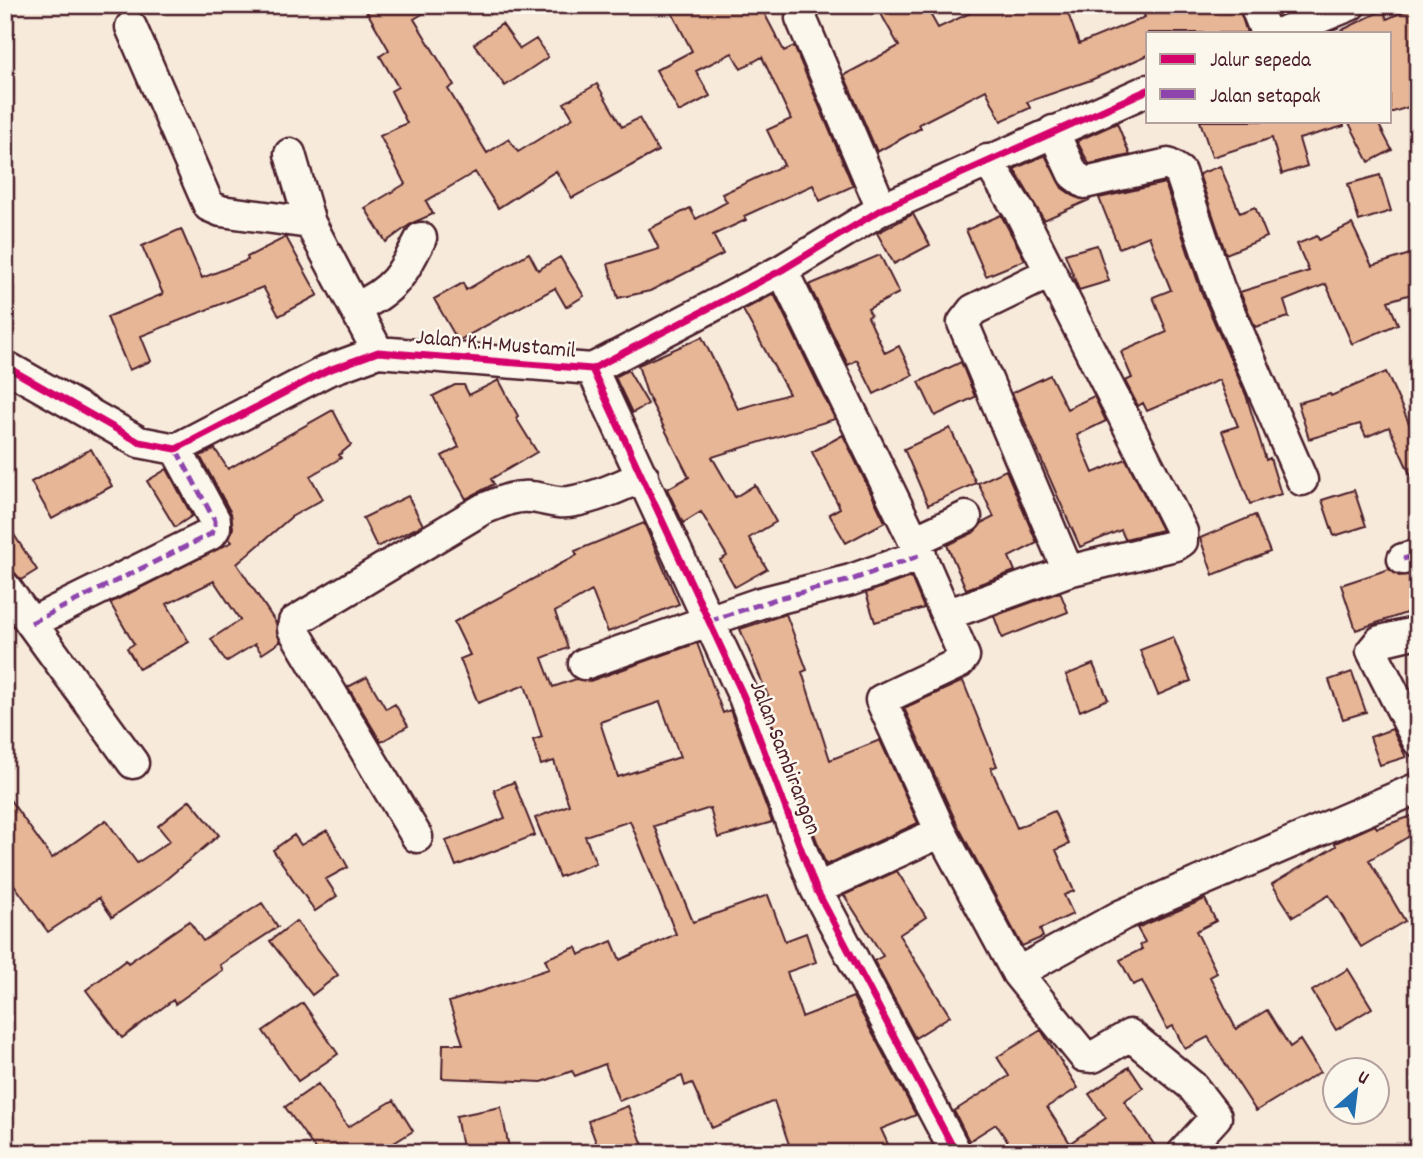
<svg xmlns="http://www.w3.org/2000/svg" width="1423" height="1158" font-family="Dekko,sans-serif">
	<rect width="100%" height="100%" fill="#f7eadb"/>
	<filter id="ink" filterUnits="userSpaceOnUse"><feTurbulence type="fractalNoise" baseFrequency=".0143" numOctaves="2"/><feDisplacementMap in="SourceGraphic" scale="14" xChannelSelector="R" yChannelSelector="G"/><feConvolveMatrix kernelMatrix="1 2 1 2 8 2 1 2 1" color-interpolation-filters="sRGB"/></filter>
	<g filter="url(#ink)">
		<path fill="#e6b696" stroke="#4a1f2b" stroke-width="2" fill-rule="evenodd" d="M363,5H437L414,19L454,85L448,89L487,153L509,139L518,152L573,118L564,103L597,84L622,127L639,118L658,151L572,198L556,171L498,208L475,172L426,201L433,214L412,223L386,242L365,208L405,184L380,136L407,123L391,91L398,87L380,56L389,50Z
			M668,5H760L784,51L794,46L853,186L820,201L813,185L744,216L746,220L713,235L723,254L650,291L618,298L608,264L659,249L649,229L690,208L696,219L727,202L722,194L784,165L767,130L791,119L762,57L741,69L732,53L696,71L710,96L679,112L656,70L692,51Z
			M876,5H925L938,28L987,5H1065L1079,44L1145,17L1140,5H1238L1247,33H1148V55L1091,80L1027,102L1030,108L1001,121L986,90L919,124L921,128L877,152L844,75L899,46Z
			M1418,5V104L1390,113V33H1336L1383,10L1387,19Z
			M502,24L520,49L536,39L548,57L505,86L474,44Z
			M1200,121H1343L1344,126L1299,139L1307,166L1282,174L1272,138L1212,157Z
			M1348,121H1377L1392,150L1369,162Z
			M1117,123L1130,155L1089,164L1077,141Z
			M1045,155L1062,188L1075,197L1089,200L1044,220L1014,169Z
			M1220,166L1240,213L1255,207L1267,237L1226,254L1199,174Z
			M1380,175L1391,211L1359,221L1348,184Z
			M1165,183L1202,294L1246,395L1266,460L1270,458L1281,494L1250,504L1222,431L1238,426L1219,380L1147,411L1143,403L1138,406L1125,381L1132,378L1121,352L1167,332L1153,297L1171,290L1149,236L1119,248L1099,198Z
			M913,214L930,245L894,264L877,233Z
			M1001,215L1025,260L986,276L966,230Z
			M1352,224L1372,266L1413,253L1418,269V292L1388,301L1398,324L1352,344L1326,284L1284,301L1289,317L1255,327L1240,292L1309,271L1297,244L1317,236L1319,240Z
			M181,229L202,278L248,260L247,257L286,237L318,295L279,316L263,287L141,336L151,361L129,370L107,317L163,294L142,246Z
			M1097,245L1109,281L1079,290L1065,254Z
			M529,253L538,270L560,257L584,296L566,307L555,288L458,341L434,299L463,283L466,290Z
			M880,255L899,293L868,309L871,315L868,317L885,353L899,346L913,375L874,394L857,360L848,365L809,285Z
			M774,294L835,419L712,457L735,497L755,485L776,522L749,538L767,569L735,587L720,560L727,556L701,512L683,523L667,489L689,477L647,394L638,365L702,337L738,409L789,394L743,310Z
			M961,362L975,397L935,416L919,382Z
			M628,370L648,404L632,413L615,377Z
			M1386,372L1418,443V492L1389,427L1366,437L1360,424L1309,439L1298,403L1330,394L1331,396Z
			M1050,375L1067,409L1094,396L1106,421L1077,435L1093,473L1126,459L1162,530L1125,539L1121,530L1080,547L1012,393Z
			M499,380L518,416L516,418L537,452L491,479L494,484L466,499L442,456L459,447L433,396L455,385H464L469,395Z
			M333,410L351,445L339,455L341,458L310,476L323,499L291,517L237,564L276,623L280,642L262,654L255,644L226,662L211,639L240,620L214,581L167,604L189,642L139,669L127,648L134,644L110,603L232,542L229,539L233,528L231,513L200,456L215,449L228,469Z
			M950,428L976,483L928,505L904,449Z
			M843,435L885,522L846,543L829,514L840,508L812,452Z
			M91,449L112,486L52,519L31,482Z
			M167,469L192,516L175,527L147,481Z
			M1006,470L1037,543L1009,557L1015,571L966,589L947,545L973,533L982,523L994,517L978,483Z
			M1354,490L1366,526L1334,536L1322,500Z
			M408,496L423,525L377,547L363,518Z
			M1255,515L1270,552L1213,575L1200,538Z
			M5,521L37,570L21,580L13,571L5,570Z
			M644,523L679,604L608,632L592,591L555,612L568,648L542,658L553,687L576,679L590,681L697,643L723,713L730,710L772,822L718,838L710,808L654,826L693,922L768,895L785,941L806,933L816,962L787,972L802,1017L853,997L916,1115L881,1129L892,1153H792L774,1101L712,1128L692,1083L685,1086L682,1076L619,1101L605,1064L575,1076L572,1071L542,1082L442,1078L443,1044H463L449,1002L549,969L545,959L576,947L579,955L612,941L620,960L676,934L630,821L585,836L596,863L559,877L535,818L569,805L554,761L541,765L533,740L542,737L525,685L478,703L460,659L470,655L454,622L577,555L575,551ZM660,702L680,757L618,777L600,722Z
			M1389,569L1399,576L1418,573V609L1356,630L1341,585Z
			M911,577L924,608L875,622L866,593Z
			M1060,592L1068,612L1002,638L994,616Z
			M786,614L807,670L802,672L830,760L880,740L918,823L826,865L763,699L768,696L740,629Z
			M1173,637L1191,681L1158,695L1140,650Z
			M1093,664L1108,699L1080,711L1066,675Z
			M1352,672L1366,712L1343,719L1329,680Z
			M367,677L386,709L395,704L408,726L381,742L348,687Z
			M963,681L997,766L991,768L1017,828L1054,811L1069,844L1056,850L1074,891L1064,895L1073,914L1040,929L1043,937L1022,946L957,824L904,708Z
			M1392,729L1406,757L1380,765L1370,737Z
			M514,782L535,835L456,866L446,841L505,818L494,790Z
			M5,793L52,858L106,820L137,863L170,841L158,826L190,800L219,835L158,886L112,917L99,898L48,932L5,872Z
			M1418,814V831L1369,860L1405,921L1361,947L1329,895L1293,917L1272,884L1336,846L1335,843L1375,825L1377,828Z
			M327,830L348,867L326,879L337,896L315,911L273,850L294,835L301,845Z
			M897,871L926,917L899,935L950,1016L915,1038L874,961L883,956L844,895Z
			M1205,899L1216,921L1196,931L1217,973L1210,977L1236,1029L1267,1010L1290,1047L1300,1040L1320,1072L1256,1111L1208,1037L1185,1049L1173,1026L1167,1029L1142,981L1133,985L1120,960L1142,949L1140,945L1145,942L1137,928Z
			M262,903L278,927L220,965L223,970L175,1004L173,1000L122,1038L86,990L126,960L128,963L189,921L203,941Z
			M296,921L338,975L312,995L270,941Z
			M1348,969L1372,1008L1336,1030L1312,991Z
			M303,1003L338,1054L298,1081L263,1031Z
			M1041,1030L1078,1088L1047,1107L1070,1143L1106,1118L1089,1094L1129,1067L1143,1088L1124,1101L1160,1153H1015L996,1124L969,1141L954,1111L1009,1076L997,1057Z
			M318,1084L348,1127L394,1100L413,1131L378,1153H318L285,1107Z
			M628,1106L646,1153H600L588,1121Z
			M501,1107L510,1153H463L456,1116Z"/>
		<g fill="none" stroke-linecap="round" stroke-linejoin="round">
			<defs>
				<path id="street" d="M805,5L801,18L882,209
					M1255,5L1266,33
					M131,27L209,206L221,211L310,223L378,352
					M1281,33L1350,5
					M1053,131L1073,174L1085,183L1168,164L1180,172L1219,288L1302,480
					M290,154L310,223
					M987,160L1021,214L1182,532V541L1176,545L1068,571
					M782,270L914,541L964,656L959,663L881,700L941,832
					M355,308C394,291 402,275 421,238
					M5,366L139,442L176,449L326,371L378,352L592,369L782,270L882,209L1148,90
					M592,369L744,697L816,889L956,1153
					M914,541L966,517
					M1403,559L1418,555
					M5,587L133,763
					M946,615L1068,571L963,323L973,310L1049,273
					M31,623L211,534L215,528V521L176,449
					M1418,632L1380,641L1372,651L1418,741
					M584,664L760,603L851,580L921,555
					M417,837L293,629L294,622L483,509C499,503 514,495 531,497C544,498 555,504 569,502C595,498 619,487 643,476
					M816,889L941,832L1017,973L1122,915L1418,788
					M1017,973L1084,1056L1093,1057L1130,1035L1192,1086L1216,1117L1183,1153"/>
			</defs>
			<use href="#street" stroke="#4a1f2b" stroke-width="35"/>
			<use href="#street" stroke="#fbf7ec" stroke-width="30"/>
			<path stroke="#8e44ad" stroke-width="5" stroke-dasharray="10 5" stroke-linecap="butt" d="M1403,559L1418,555
				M709,621L779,598L851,580L921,555
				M31,623L211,534L215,528V521L176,449"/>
			<defs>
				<path id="cycleway" d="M5,366L139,442L176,449L326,371L378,352L592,369L782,270L882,209L1148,90
					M592,369L744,697L816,889L956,1153"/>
			</defs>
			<use href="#cycleway" stroke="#fbf7ec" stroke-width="11"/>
			<use href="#cycleway" stroke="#d6006c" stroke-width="7"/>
		</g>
	</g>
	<g text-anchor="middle" stroke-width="5" stroke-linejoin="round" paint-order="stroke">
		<g font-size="23" fill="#4a1f2b" stroke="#fbf7ec">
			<text transform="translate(496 342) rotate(5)" y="8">Jalan K.H Mustamil</text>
			<text transform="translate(787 757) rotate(69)" y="8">Jalan Sambirangon</text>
		</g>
	</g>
	<rect width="1423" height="1158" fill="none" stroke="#fbf7ec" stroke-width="28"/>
	<rect x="14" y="14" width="1395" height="1130" fill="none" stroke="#4a1f2b" stroke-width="2.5" filter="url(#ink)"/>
	<rect x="1146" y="32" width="245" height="91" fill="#fbf7ec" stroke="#b4a19f" stroke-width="2"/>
	<rect x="1160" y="54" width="35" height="10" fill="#d6006c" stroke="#b4a19f" stroke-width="2"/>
	<text x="1210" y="66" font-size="21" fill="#4a1f2b">Jalur sepeda</text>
	<rect x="1160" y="89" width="35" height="10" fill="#8e44ad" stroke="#b4a19f" stroke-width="2"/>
	<text x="1210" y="102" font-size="21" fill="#4a1f2b">Jalan setapak</text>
	<g transform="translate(1356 1091) rotate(28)"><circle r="33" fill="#fbf7ec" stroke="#b4a19f" stroke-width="2"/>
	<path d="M0-5L12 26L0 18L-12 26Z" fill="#1f6fb2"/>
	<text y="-10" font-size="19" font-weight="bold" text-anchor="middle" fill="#4a1f2b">U</text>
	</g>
</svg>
